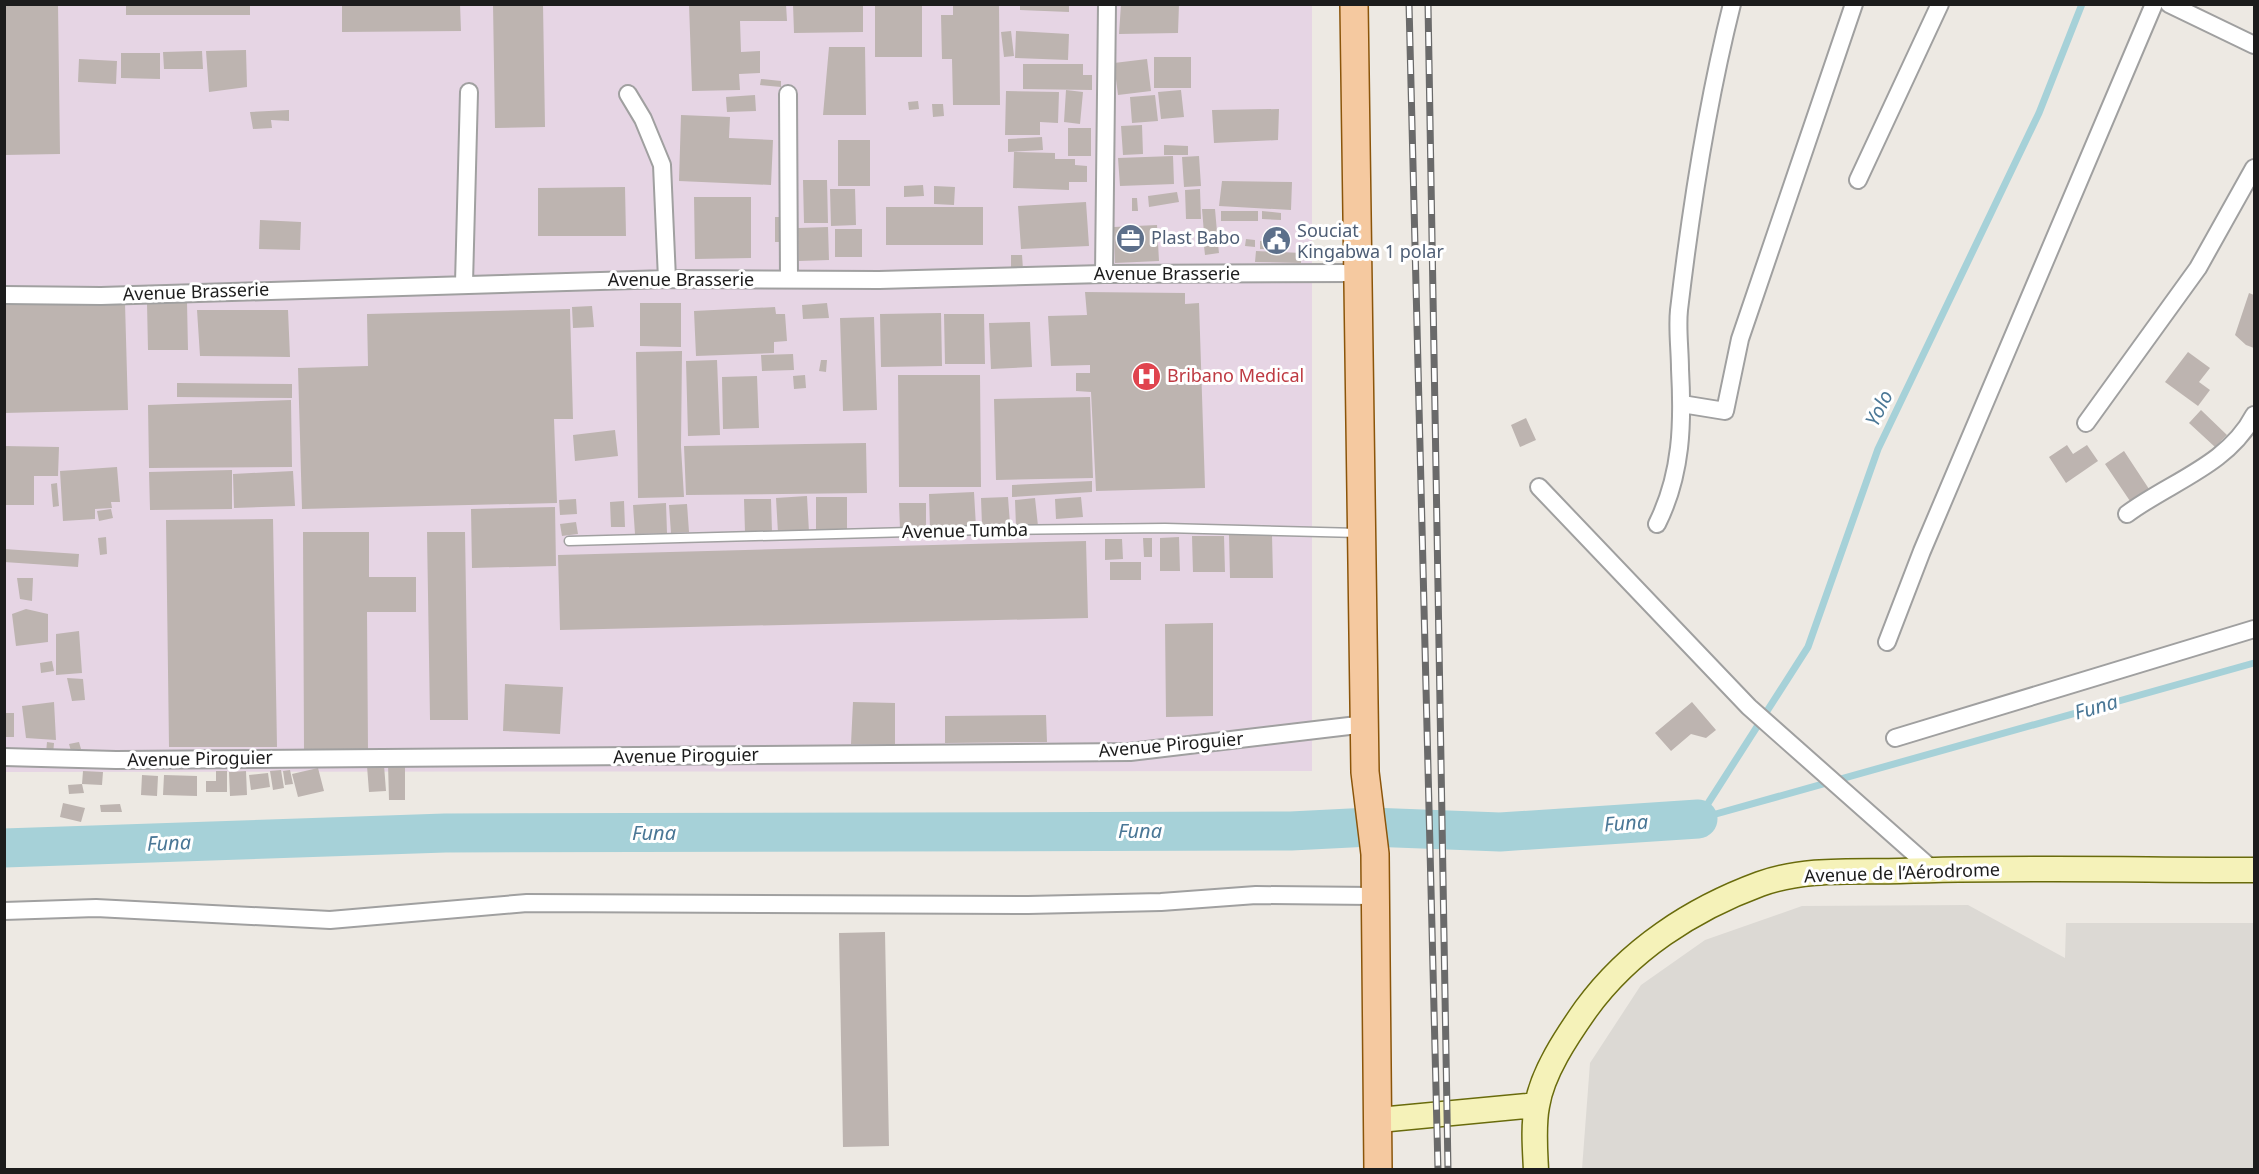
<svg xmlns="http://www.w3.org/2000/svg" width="2259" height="1174" font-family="'Noto Sans',sans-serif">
	<rect width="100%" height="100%" fill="#ede9e3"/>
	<path fill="#e6d5e4" d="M4,5H1312V771L5,772Z"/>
	<path fill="#dcd9d4" d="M1968,905L2065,958L2066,923H2254V1169H1582L1590,1063L1641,985L1705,940L1802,906Z"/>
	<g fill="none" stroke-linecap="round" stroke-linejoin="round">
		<path stroke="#a6d1d8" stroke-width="7" d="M1698,819L1808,647L1878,449L2039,113L2082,4
			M1698,819L2254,663"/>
		<path stroke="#a6d1d8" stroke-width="39" d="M4,848L445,833L1291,831L1370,827L1500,832L1698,819"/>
	</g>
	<path fill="#bdb4b0" d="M4,4H58L60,154L4,155Z
		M126,4H250V15H126Z
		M342,4H460L461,31L342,32Z
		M493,4H543L545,127L495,128Z
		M689,4H786L787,21H740L741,52L760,51V73L739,74L740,90L692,91Z
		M793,4H863V32L794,33Z
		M875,4H922V57H875Z
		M953,4H999L1000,105H953L952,59H942L941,15H953Z
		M1020,4H1069V12L1020,10Z
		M1121,4H1179L1178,33L1119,34Z
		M1011,31L1014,56L1004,57L1001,32Z
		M1016,31L1069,34L1068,60L1015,58Z
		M829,47H865L866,115H823Z
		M246,50L247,87L209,92L206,51Z
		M202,51L203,69H164L163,52Z
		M121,53H160V79L121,78Z
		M1154,57H1191V88H1154Z
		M79,59L117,61L116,84L78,82Z
		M1147,59L1151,91L1118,95L1114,63Z
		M1023,64H1083V75H1092V90L1023,89Z
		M761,79L781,81V87L760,85Z
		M1066,90L1083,92L1080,124L1064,122Z
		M1181,90L1184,117L1161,119L1158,92Z
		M1006,91L1059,92L1058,123L1040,122V135H1005Z
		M755,95L756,111L727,112L726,97Z
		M1155,95L1158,121L1132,123L1130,97Z
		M918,101L919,109L909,110L908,102Z
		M932,104H943L944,116L933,117Z
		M1279,109L1278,140L1214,143L1212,110Z
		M289,110V121L271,120L272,128L253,129L250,112Z
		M681,115L730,117L729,138L773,140L771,185L679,181Z
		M1142,125L1143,154L1123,155L1121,126Z
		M1068,128H1091V156H1068Z
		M1042,137L1043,150L1008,152V139Z
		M838,140H870V186H838Z
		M1164,145L1188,146V155H1164Z
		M1014,152L1055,153V159H1075V165L1087,166V182H1069V190L1013,188Z
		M1173,156L1174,184L1120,186L1118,158Z
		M1199,156L1201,186L1184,187L1182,157Z
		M803,180H827L828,223H804Z
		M1222,181L1292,182L1291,210L1219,206Z
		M923,185L924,196L904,197V186Z
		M934,186L955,187L954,205L934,204Z
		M625,187L626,236H538V188Z
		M830,189H855L856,225L831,226Z
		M1200,189L1201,219H1186L1185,190Z
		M1177,192L1179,202L1149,207L1148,196Z
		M694,197H751V258L695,259Z
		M1132,198H1137L1138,211H1132Z
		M1086,202L1089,246L1021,249L1018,206Z
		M886,207H983V245H886Z
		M1202,209H1215L1217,232L1204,233Z
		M1221,211H1258V221H1221Z
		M1262,211L1281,213V220L1262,219Z
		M775,217H795V242H775Z
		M260,220L301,222L300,250L259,249Z
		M1157,225L1159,261L1115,263L1114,227Z
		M828,227L829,260L799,261L798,228Z
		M835,229H862V257H835Z
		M1246,239L1255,240V247L1245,246Z
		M1273,240V249H1260V241Z
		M1218,244L1219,253L1205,255L1204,246Z
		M1256,251L1301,253V263L1255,262Z
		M1011,255H1022L1023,269H1011Z
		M1085,292L1185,293V304L1199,303L1205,488L1096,491L1091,392L1076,391V373H1090V365L1051,366L1048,316L1087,315Z
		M2249,293L2254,295V348L2246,345L2235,335Z
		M187,302L188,350H148L147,303Z
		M125,303L128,410L4,413V305Z
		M640,303H681V347L640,346Z
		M827,303L829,318L803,319L802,305Z
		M592,306L594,327L573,328L572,307Z
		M775,307L776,314H785L787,341L774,342V353L696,356L694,311Z
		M570,309L573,419H554L557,503L302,509L298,368L368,366L367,314Z
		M197,310H288L290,357L200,356Z
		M941,313L942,366L881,367L880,314Z
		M944,314H984L985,364H945Z
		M874,317L877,410L843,411L840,318Z
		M1030,322L1032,367L991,369L989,323Z
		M682,351L681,447L684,497L638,498L636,352Z
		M2188,352L2210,368L2199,382L2210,390L2198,406L2165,382Z
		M793,354L794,370L762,371L761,355Z
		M717,360L720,435L688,436L686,361Z
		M821,360H827L826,372L819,371Z
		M805,375L806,388L794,389L793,376Z
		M898,375H980L981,487H899Z
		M757,376L759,428L723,429L722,377Z
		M177,383L292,384V398L177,397Z
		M1090,397L1093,478L996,480L994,399Z
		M291,400L292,467L149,468L148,405Z
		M2201,410L2227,435L2215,447L2189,423Z
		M1526,418L1536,440L1520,447L1511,425Z
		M615,430L618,456L575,461L573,435Z
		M866,443L867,493L686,495L684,446Z
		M2067,445L2073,454L2087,445L2098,461L2066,483L2049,457Z
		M4,446L59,447L58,476H34V505H4Z
		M2124,451L2149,489L2130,501L2105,464Z
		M117,467L120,502H111L112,508L95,509V519L63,521L60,471Z
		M232,470V509L150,510L149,472Z
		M293,471L295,506L234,508L233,474Z
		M1092,481V492L1012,497V485Z
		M57,483L59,506L53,507L51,484Z
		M974,492L976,527L930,529L929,494Z
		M807,496L809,532L778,533L776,498Z
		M816,497H847V530H816Z
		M1008,497L1010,524L982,525L981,498Z
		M1081,497L1083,517L1056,519L1055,499Z
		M1035,498L1038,526L1016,527L1015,500Z
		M576,499L577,514L560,515L559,500Z
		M744,499H771L772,532H745Z
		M624,501L625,527H611L610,502Z
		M666,503L667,533L635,534L633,505Z
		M899,503H926V528L900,529Z
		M687,504L689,532L671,533L669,505Z
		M555,507L556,566L472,568L471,509Z
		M111,509L113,518L99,521L97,511Z
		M273,519L277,747H169L166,520Z
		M576,522L578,534L562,536L560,524Z
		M303,532H369V577H416V612H367L368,751H304Z
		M427,532H465L468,720H430Z
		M1229,535H1272L1273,578H1230Z
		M1192,536H1224L1225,572H1193Z
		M106,537L107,554L100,555L98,538Z
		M1179,537L1180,571H1160V538Z
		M1143,538H1152V557H1144Z
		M1105,539H1122L1123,559L1105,560Z
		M1086,541L1088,618L560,630L558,555Z
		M4,549L79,554L78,567L4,562Z
		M1110,562H1141V580H1110Z
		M17,578H33L32,601L20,599Z
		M26,609L48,614V642L16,646L12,614Z
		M1213,623V716L1166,717L1165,624Z
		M79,631L82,673L56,675V634Z
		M52,661L54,671L41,673L40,663Z
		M67,678L83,679L85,700L72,701Z
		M505,684L563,687L560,734L503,731Z
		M54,702L56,740L26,738L22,706Z
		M853,702L895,703V744H851Z
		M1692,702L1716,730L1706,738L1691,734L1671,751L1655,733Z
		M4,713H14V737H4Z
		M1046,715L1047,742L945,743V716Z
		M47,742L54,743L53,755L46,753Z
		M79,742L81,749L71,751L69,744Z
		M388,763H405V800H389Z
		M384,765L386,791L369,792L367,766Z
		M318,768L324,791L298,797L292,774Z
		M281,770L284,788L273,790L270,771Z
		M290,770L293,784L285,785L283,771Z
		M83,771L103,772L102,785L82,784L84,793L69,794L68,785L82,784Z
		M216,771H227V792H206V781H216Z
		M246,771L247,795L230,796L229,772Z
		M268,773L270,787L251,790L249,775Z
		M142,775L158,776L157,796L141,795Z
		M164,775L197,776V796L163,795Z
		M63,803L85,808L81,822L60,817Z
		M120,804L122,812H101L100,805Z
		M885,932L889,1146L843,1147L839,933Z"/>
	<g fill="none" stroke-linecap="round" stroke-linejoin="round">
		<defs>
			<path id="lane" d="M569,541L984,530L1165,528L1359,533"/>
			<path id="street" d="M2169,4L2254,45
				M628,94L643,119L662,165L667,279
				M788,94L789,279
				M1858,180L1940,4
				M1104,274L1107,4
				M464,283L469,92
				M4,295L101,296L667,279L879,280L1104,274L1358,273
				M1682,404L1725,411L1740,339L1854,4
				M2086,423L2198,268L2254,168
				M1539,487L1749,707L1933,870
				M2127,514C2170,482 2228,465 2254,415
				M1657,524C1682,474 1683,423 1680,369C1680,350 1677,329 1679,310C1691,207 1707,104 1732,4
				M1887,642L1922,551L2154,4
				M1895,738L2254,629
				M4,757L116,760L1130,752L1366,724
				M4,911L96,908L330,920L527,903L1028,905L1161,902L1256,895L1374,896"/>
			<path id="secondary" d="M1379,1120L1537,1105
				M1536,1170C1535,1149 1533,1126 1537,1106C1542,1073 1567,1036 1586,1009C1629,950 1692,909 1760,884C1804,868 1854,872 1900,871C2018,867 2136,870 2254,870"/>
			<path id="primary" d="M1354,4L1365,772L1375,854L1378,1170"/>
		</defs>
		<use href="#lane" stroke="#a0a0a0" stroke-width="11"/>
		<use href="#street" stroke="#a0a0a0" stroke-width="20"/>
		<use href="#secondary" stroke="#696b0c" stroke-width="27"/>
		<use href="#primary" stroke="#8b550a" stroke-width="30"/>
		<use href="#lane" stroke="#fff" stroke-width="8"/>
		<use href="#street" stroke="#fff" stroke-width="16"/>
		<use href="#secondary" stroke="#f5f2b9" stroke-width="24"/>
		<use href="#primary" stroke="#f5c9a0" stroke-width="27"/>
		<defs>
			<path id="rail" d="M1409,4L1438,1170
				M1428,4L1448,1170"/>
		</defs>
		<use href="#rail" stroke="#6a6a6a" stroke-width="7"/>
		<use href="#rail" stroke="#fff" stroke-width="4.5" stroke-dasharray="14" stroke-linecap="butt"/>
	</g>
	<defs>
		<symbol id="office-disc" viewBox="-11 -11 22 22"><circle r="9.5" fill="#5c6f8a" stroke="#fff"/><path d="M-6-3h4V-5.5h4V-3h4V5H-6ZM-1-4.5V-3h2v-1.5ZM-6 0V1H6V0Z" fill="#fff"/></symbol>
		<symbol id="civic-disc" viewBox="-11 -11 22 22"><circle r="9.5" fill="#5c6f8a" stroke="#fff"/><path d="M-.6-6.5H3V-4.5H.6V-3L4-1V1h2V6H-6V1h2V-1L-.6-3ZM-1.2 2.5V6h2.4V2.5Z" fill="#fff"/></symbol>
		<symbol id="hospital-disc" viewBox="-11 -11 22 22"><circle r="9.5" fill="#e0444e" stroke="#fff"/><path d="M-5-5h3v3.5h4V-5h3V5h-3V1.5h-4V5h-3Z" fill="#fff"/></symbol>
	</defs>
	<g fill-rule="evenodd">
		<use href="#office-disc" x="1114" y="222" width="33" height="33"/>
		<use href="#civic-disc" x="1260" y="224" width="33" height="33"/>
		<use href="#hospital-disc" x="1130" y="360" width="33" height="33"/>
	</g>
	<g text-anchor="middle" stroke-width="6" stroke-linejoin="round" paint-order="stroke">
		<g font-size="18" fill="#4e5e75" stroke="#fff" text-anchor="start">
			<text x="1297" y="237">Souciat<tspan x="1297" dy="21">Kingabwa 1 polar</tspan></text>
			<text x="1151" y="244">Plast Babo</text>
		</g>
		<g font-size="18" fill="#1c1c1c" stroke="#fff">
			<text x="1167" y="280">Avenue Brasserie</text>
			<text x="681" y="286">Avenue Brasserie</text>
			<text transform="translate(196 292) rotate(-2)" y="6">Avenue Brasserie</text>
			<text transform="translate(965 531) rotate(-1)" y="6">Avenue Tumba</text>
			<text transform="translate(1171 745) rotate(-5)" y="6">Avenue Piroguier</text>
			<text transform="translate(686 756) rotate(-1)" y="6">Avenue Piroguier</text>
			<text transform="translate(200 759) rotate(-1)" y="6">Avenue Piroguier</text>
			<text transform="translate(1902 873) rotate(-2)" y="6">Avenue de l’Aérodrome</text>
		</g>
		<g font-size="18" fill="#be3a42" stroke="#fff" text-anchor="start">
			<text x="1167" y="382">Bribano Medical</text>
		</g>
		<g font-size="20" font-style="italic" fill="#4a7796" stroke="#fff">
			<text transform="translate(1879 408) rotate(-64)" y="7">Yolo</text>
			<text transform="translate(2096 707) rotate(-16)" y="7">Funa</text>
			<text transform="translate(1626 823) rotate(-4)" y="7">Funa</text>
			<text x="1140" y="838">Funa</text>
			<text x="654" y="840">Funa</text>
			<text transform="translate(169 843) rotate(-2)" y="7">Funa</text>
		</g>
	</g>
	<rect width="2259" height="1174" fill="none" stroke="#1c1c1c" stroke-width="12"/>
</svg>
